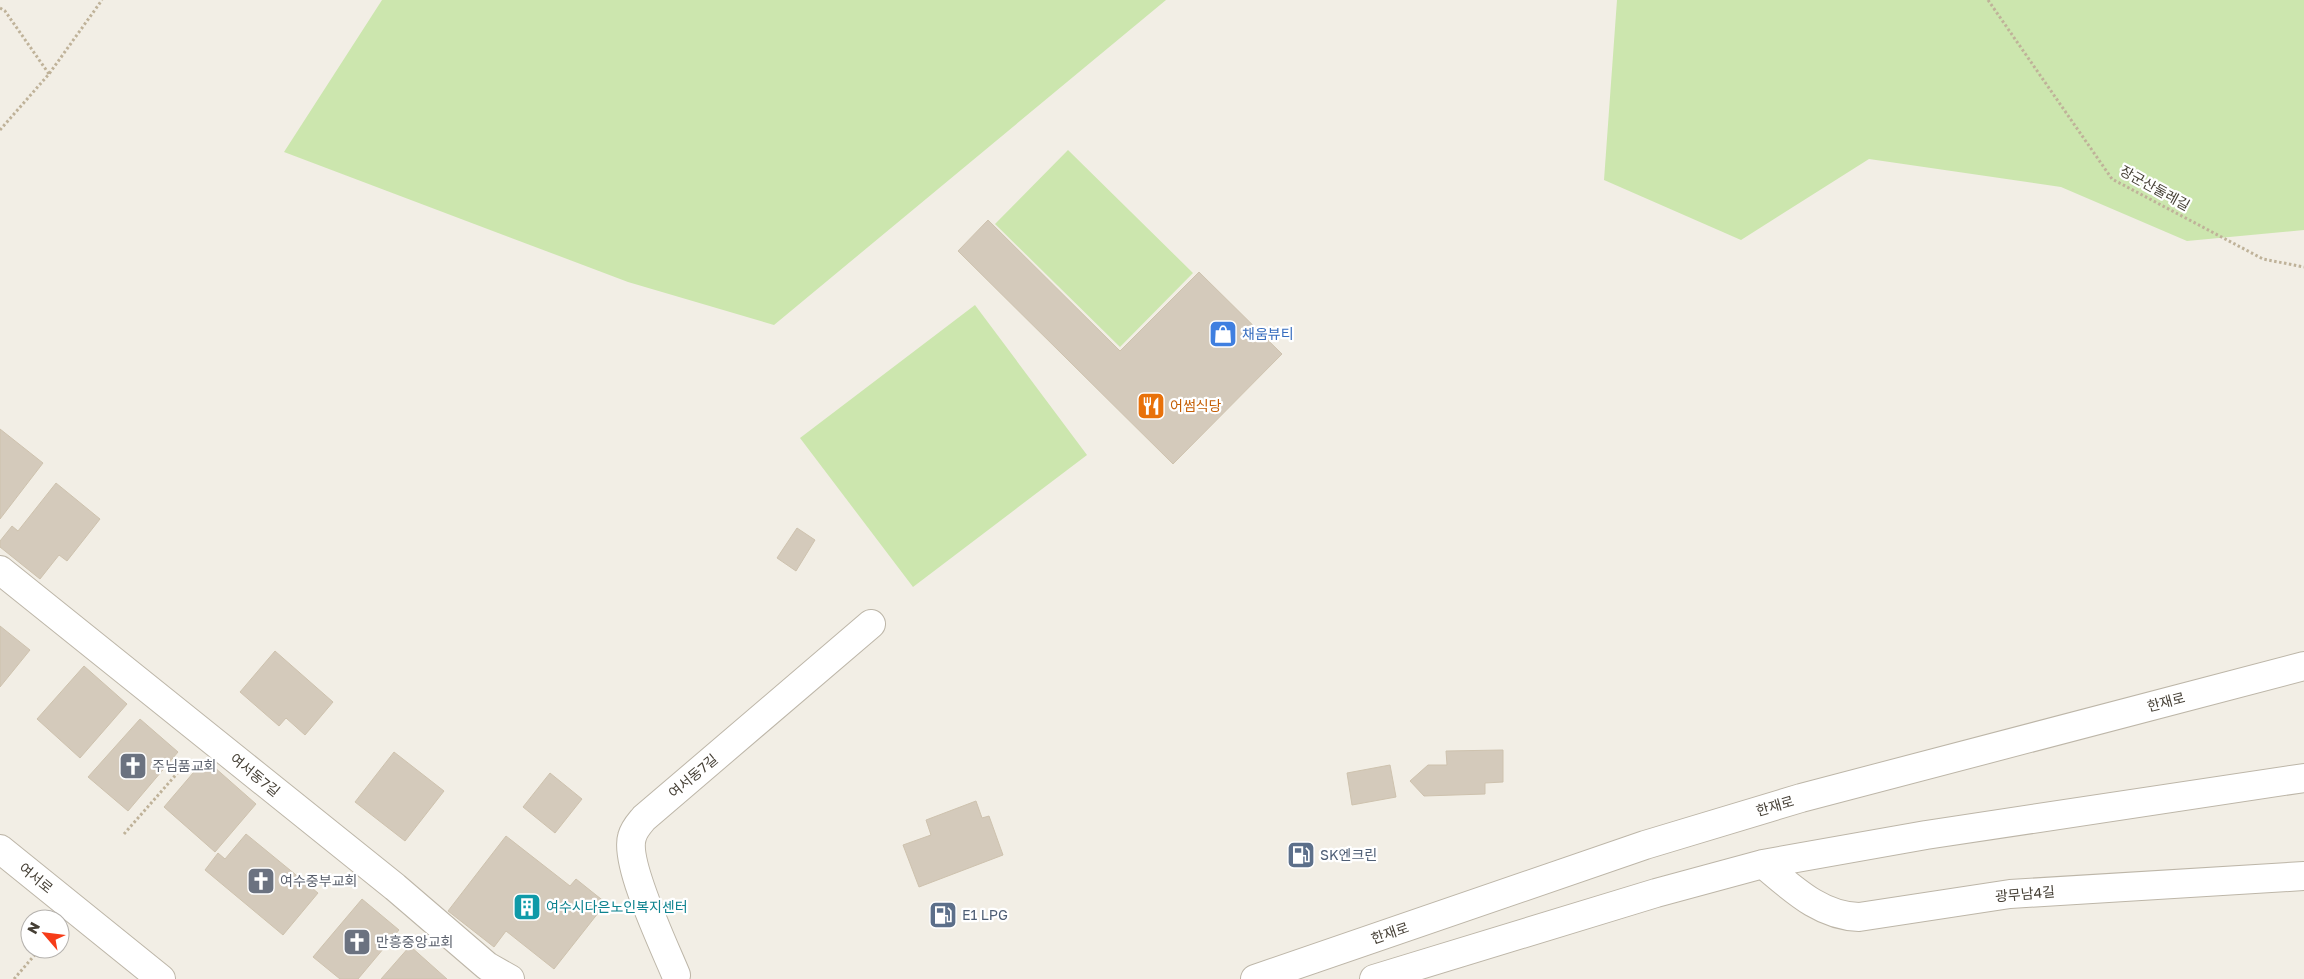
<svg xmlns="http://www.w3.org/2000/svg" width="2304" height="979" font-family="'Golos Text','Noto Sans KR',sans-serif">
	<rect width="100%" height="100%" fill="#f2eee5"/>
	<path fill="#cce6ae" d="M382,0H1166L774,325L628,282L284,152Z
		M1617,0H2304V230L2187,241L2061,187L1869,159L1741,240L1604,180Z
		M1068,150L1193,273L1120,347L995,224Z
		M975,305L1087,455L913,587L800,438Z"/>
	<path fill="#d4cabb" stroke="#cec2ae" d="M988,220L1120,351L1199,272L1282,354L1173,464L958,251Z
		M0,429L43,463L0,519Z
		M56,483L100,519L67,561L59,555L40,579L0,547V541L12,526L18,531Z
		M797,528L815,540L796,571L777,558Z
		M0,626L30,650L0,687Z
		M275,651L333,702L305,735L286,718L279,726L240,692Z
		M84,666L127,704L80,758L37,719Z
		M140,719L178,752L128,811L88,777Z
		M1503,750V782L1485,783V794L1424,796L1410,781L1428,765H1447L1446,751Z
		M394,752L444,791L405,841L355,802Z
		M205,759L256,804L215,852L164,807Z
		M1390,765L1396,797L1352,805L1347,773Z
		M550,773L582,799L555,833L523,807Z
		M976,801L982,818L989,816L1003,855L919,887L903,845L931,835L926,820Z
		M246,834L318,893L283,935L205,870L218,853L225,859Z
		M506,836L570,886L576,879L606,903L554,969L506,931L494,947L448,911Z
		M362,899L399,930L358,979H340L313,957Z
		M410,946L447,979H381Z"/>
	<g fill="none" stroke-linecap="round" stroke-linejoin="round">
		<defs>
			<path id="minor" d="M0,570L395,887L487,966L510,979
				M0,849L161,979
				M1763,864C1792,888 1820,916 1859,917L2010,894L2304,876
				M676,975C665,948 624,863 632,837C634,829 639,824 644,818L871,624
				M1255,979L1645,845L1801,798L2304,666
				M1374,979L1656,893L1763,864L1926,835L2304,778"/>
		</defs>
		<use href="#minor" stroke="#bdb6a8" stroke-width="30"/>
		<path stroke="#bfb299" stroke-width="3" stroke-dasharray="2.5 2.5" stroke-linecap="butt" d="M1988,0L2112,179L2263,259L2304,267
			M0,8L5,11L49,74
			M0,130L49,74L102,0
			M124,834L188,761
			M14,979L39,950"/>
		<use href="#minor" stroke="#fff" stroke-width="28"/>
	</g>
	<defs>
		<symbol id="shop-square" viewBox="-11 -11 22 22"><rect x="-9" y="-9" width="18" height="18" rx="4" fill="#3f7fe0" stroke="#fff"/><path d="M-5-2.5h2.3a2.7 3.5 0 0 1 5.4 0H5L5.5 6h-11ZM-1.5-2.5h3a1.5 2.3 0 0 0-3 0Z" fill="#fff"/></symbol>
		<symbol id="restaurant-square" viewBox="-11 -11 22 22"><rect x="-9" y="-9" width="18" height="18" rx="4" fill="#e8710a" stroke="#fff"/><path d="M-5-6h1v4h1v-4h1v4h1v-4h1v5L-1.5 .5V6h-2V.5L-5-1ZM5-6V6H3V1.5H1.5Q1.5-4 5-6Z" fill="#fff"/></symbol>
		<symbol id="church-square" viewBox="-11 -11 22 22"><rect x="-9" y="-9" width="18" height="18" rx="4" fill="#6b7280" stroke="#fff"/><path d="M-1.2-6h2.4v3.5h3.3v2.4h-3.3V6h-2.4V-.1h-3.3v-2.4h3.3Z" fill="#fff"/></symbol>
		<symbol id="fuel-square" viewBox="-11 -11 22 22"><rect x="-9" y="-9" width="18" height="18" rx="4" fill="#5c6f8a" stroke="#fff"/><path d="M-5.5-6h7V0h2V4h1.3V-2.5L3-4.5l.8-.8L6-3V5H2.5V1h-1V6h-7ZM-4.2-4.7v3.2H.2V-4.7Z" fill="#fff"/></symbol>
		<symbol id="building-square" viewBox="-11 -11 22 22"><rect x="-9" y="-9" width="18" height="18" rx="4" fill="#0f9aa8" stroke="#fff"/><path d="M-4-6H4V6H1V3H-1V6H-4ZM-2.5-4.3h1.7v1.8h-1.7ZM.8-4.3h1.7v1.8H.8ZM-2.5-1h1.7V.8h-1.7ZM.8-1h1.7V.8H.8Z" fill="#fff"/></symbol>
	</defs>
	<g fill-rule="evenodd">
		<use href="#shop-square" x="1207" y="318" width="32" height="32"/>
		<use href="#restaurant-square" x="1135" y="390" width="32" height="32"/>
		<use href="#church-square" x="117" y="750" width="32" height="32"/>
		<use href="#fuel-square" x="1285" y="839" width="32" height="32"/>
		<use href="#church-square" x="245" y="865" width="32" height="32"/>
		<use href="#building-square" x="511" y="891" width="32" height="32"/>
		<use href="#fuel-square" x="927" y="899" width="32" height="32"/>
		<use href="#church-square" x="341" y="926" width="32" height="32"/>
	</g>
	<g text-anchor="middle" stroke-width="4.5" stroke-linejoin="round" paint-order="stroke">
		<g font-size="14" fill="#453f35" stroke="#fff">
			<text transform="translate(2155 188) rotate(29)" y="5">장군산둘레길</text>
			<text transform="translate(2166 702) rotate(-15)" y="5">한재로</text>
			<text transform="translate(255 775) rotate(39)" y="5">여서동7길</text>
			<text transform="translate(693 776) rotate(-40)" y="5">여서동7길</text>
			<text transform="translate(1775 806) rotate(-16)" y="5">한재로</text>
			<text transform="translate(36 878) rotate(39)" y="5">여서로</text>
			<text transform="translate(2025 894) rotate(-5)" y="5">광무남4길</text>
			<text transform="translate(1390 933) rotate(-19)" y="5">한재로</text>
		</g>
		<g font-size="14" fill="#366cbe" stroke="#fff" text-anchor="start">
			<text x="1242" y="339">채움뷰티</text>
		</g>
		<g font-size="14" fill="#c56008" stroke="#fff" text-anchor="start">
			<text x="1170" y="411">어썸식당</text>
		</g>
		<g font-size="14" fill="#5b616d" stroke="#fff" text-anchor="start">
			<text x="152" y="771">주님품교회</text>
			<text x="280" y="886">여수중부교회</text>
			<text x="376" y="947">만흥중앙교회</text>
		</g>
		<g font-size="14" fill="#4e5e75" stroke="#fff" text-anchor="start">
			<text x="1320" y="860">SK엔크린</text>
			<text x="962" y="920">E1 LPG</text>
		</g>
		<g font-size="14" fill="#0d838f" stroke="#fff" text-anchor="start">
			<text x="546" y="912">여수시다은노인복지센터</text>
		</g>
	</g>
	<g transform="translate(45 934) rotate(298)"><circle r="24" fill="#ffffff" stroke="#b5b2ae"/>
	<path d="M0-4L9 19L0 12L-9 19Z" fill="#f63c18"/>
	<text y="-8" font-size="14" font-weight="bold" text-anchor="middle" fill="#453f35">N</text>
	</g>
</svg>
